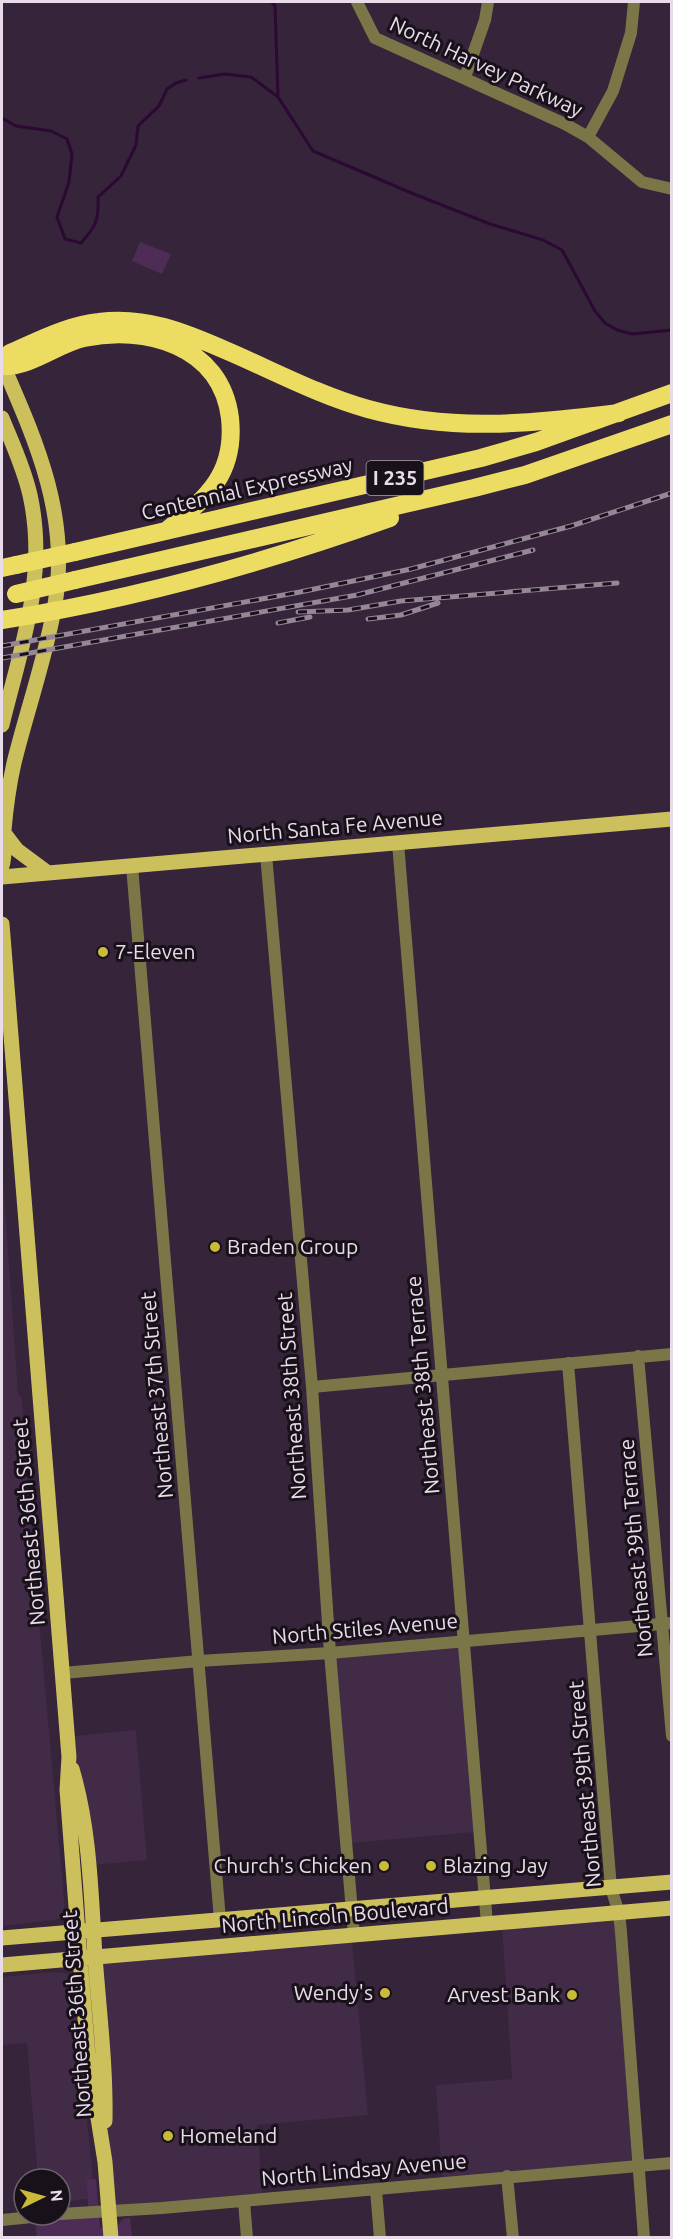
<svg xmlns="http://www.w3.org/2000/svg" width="673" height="2239" font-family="Ubuntu,sans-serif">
	<rect width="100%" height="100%" fill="#35243a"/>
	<path fill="#412b47" d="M2,1164L18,1394L22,1398L29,1508L65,1910L60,1918L54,1920L2,1926Z
		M460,1643L476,1832L350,1843L333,1656Z
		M136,1730L147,1860L92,1865L74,1736Z
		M616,1919L635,2160L442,2178L436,2085L512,2079L502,1925Z
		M352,1941L368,2115L257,2125L263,2196L111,2208L92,1962Z
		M54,1972L65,1973L68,1975L74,1998L93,2178H86L88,2199L60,2202V2179H38L27,2043L2,2045V1977Z"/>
	<path fill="#4d2d55" d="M140,242L171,254L162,274L132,261Z
		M86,2178L96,2179L100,2228L118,2225L123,2219L130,2217L132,2237H37L35,2221L89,2216Z"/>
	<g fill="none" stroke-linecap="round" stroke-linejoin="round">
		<path stroke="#2b0933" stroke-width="3" d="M272,2L275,6L278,97
			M199,78L225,74L251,77L278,97L313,151L409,192L490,224L543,240L562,250L595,311L605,323L617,330L632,334L672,330
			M2,118L16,126L51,131L67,139L72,154L69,182L57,217L65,239L81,243C96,226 99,220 98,197L121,176L136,145L138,126L159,106L167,89L176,83L186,80"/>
		<path stroke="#7b7648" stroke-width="12" d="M357,2L375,38L565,124L588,137L642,182L672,189
			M465,77L485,20L488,2
			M588,137L613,91L631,33L634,2
			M398,843L487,1924
			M266,854L312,1387L330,1653L354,1935
			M132,866L220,1920
			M638,1356L672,1736
			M568,1363L611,1888L619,1913L621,1932L644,2238
			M312,1387L672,1354
			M63,1673L199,1661L330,1653L672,1623
			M507,2176L513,2238
			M376,2190L380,2238
			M244,2201L247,2238
			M60,2214L162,2208L672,2163
			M2,2220L52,2215"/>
		<path stroke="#ccc05c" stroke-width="15" d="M2,363C36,441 70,516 55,604C46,657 27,710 14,763C9,785 6,807 4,830C3,843 6,853 2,866
			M2,418C12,443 24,468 30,495C48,576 21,647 2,725
			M4,833L17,850L48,873
			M2,877L672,819
			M2,924L69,1757L67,1790L80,1959L88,2055L105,2162L111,2238
			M72,1769C90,1829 91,1894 95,1956C99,2011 106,2065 105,2121
			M2,1938L672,1882
			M2,1965L672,1908"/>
		<path stroke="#ecdd62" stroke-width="18" d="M166,531C206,498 236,475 230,418C221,345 145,325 84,338C57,344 31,367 3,366L10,353C38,341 68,325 99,322C145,316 184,332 225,350C272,370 318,395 368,409C455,433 532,423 619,413
			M75,552L481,458L536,442L672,393
			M2,568L16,565
			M75,580L474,488L525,475L672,424
			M2,620C134,599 264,563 390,518"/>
		<defs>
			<path id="rail" d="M298,612L348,610L401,601L617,583
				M368,619L401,615L438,603
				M278,623L310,617
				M2,646L300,592L411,569L571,526L672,493
				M2,658L357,595L533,550"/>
		</defs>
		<use href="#rail" stroke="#958698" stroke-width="5"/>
		<use href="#rail" stroke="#19111a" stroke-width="3" stroke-dasharray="9" stroke-linecap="butt"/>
		<path stroke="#ecdd62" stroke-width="18" d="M16,565L75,552
			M16,594L75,580"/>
	</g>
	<g fill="#c9ba3a" stroke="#19111a" stroke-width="2">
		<circle cx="103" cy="952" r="6"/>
		<circle cx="215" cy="1247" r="6"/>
		<circle cx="384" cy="1866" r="6"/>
		<circle cx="431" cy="1866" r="6"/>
		<circle cx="385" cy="1993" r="6"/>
		<circle cx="572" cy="1995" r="6"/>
		<circle cx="168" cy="2136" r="6"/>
	</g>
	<g text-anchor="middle" stroke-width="6" stroke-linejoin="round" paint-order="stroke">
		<rect fill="#19111a" stroke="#aa9fac" stroke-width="1.5" x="366.5" y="461" width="57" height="34" rx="4.5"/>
		<g font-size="20" font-weight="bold" fill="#e8dcea">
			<text x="395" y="485">I 235</text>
		</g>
		<g font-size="21" fill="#e8dcea" stroke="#19111a">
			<text transform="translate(486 67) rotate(25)" y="7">North Harvey Parkway</text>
			<text transform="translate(247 489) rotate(-13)" y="7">Centennial Expressway</text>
			<text transform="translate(335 827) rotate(-5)" y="7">North Santa Fe Avenue</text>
			<text transform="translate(423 1385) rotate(-95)" y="7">Northeast 38th Terrace</text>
			<text transform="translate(157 1395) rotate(-95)" y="7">Northeast 37th Street</text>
			<text transform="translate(292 1396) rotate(-94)" y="7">Northeast 38th Street</text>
			<text transform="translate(29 1522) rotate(-95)" y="7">Northeast 36th Street</text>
			<text transform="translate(636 1548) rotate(-95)" y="7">Northeast 39th Terrace</text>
			<text transform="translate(365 1629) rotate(-5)" y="7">North Stiles Avenue</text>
			<text transform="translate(585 1784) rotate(-95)" y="7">Northeast 39th Street</text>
			<text transform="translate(335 1916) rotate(-5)" y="7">North Lincoln Boulevard</text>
			<text transform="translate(77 2014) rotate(-94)" y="7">Northeast 36th Street</text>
			<text transform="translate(364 2170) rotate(-5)" y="7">North Lindsay Avenue</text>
		</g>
		<g font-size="21" fill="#e8dcea" stroke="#19111a" text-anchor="start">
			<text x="115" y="959">7-Eleven</text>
			<text x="227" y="1254">Braden Group</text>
			<text x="372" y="1873" text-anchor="end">Church's Chicken</text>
			<text x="443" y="1873">Blazing Jay</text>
			<text x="373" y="2000" text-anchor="end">Wendy's</text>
			<text x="560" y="2002" text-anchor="end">Arvest Bank</text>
			<text x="180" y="2143">Homeland</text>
		</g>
	</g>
	<rect width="673" height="2239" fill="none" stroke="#e8dcea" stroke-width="6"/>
	<g transform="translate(42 2197) rotate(85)"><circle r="28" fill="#19111a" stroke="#6c626d" stroke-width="1.5"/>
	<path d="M0-4.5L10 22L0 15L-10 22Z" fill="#c9ba3a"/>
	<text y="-9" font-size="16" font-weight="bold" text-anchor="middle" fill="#e8dcea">N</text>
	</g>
</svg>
